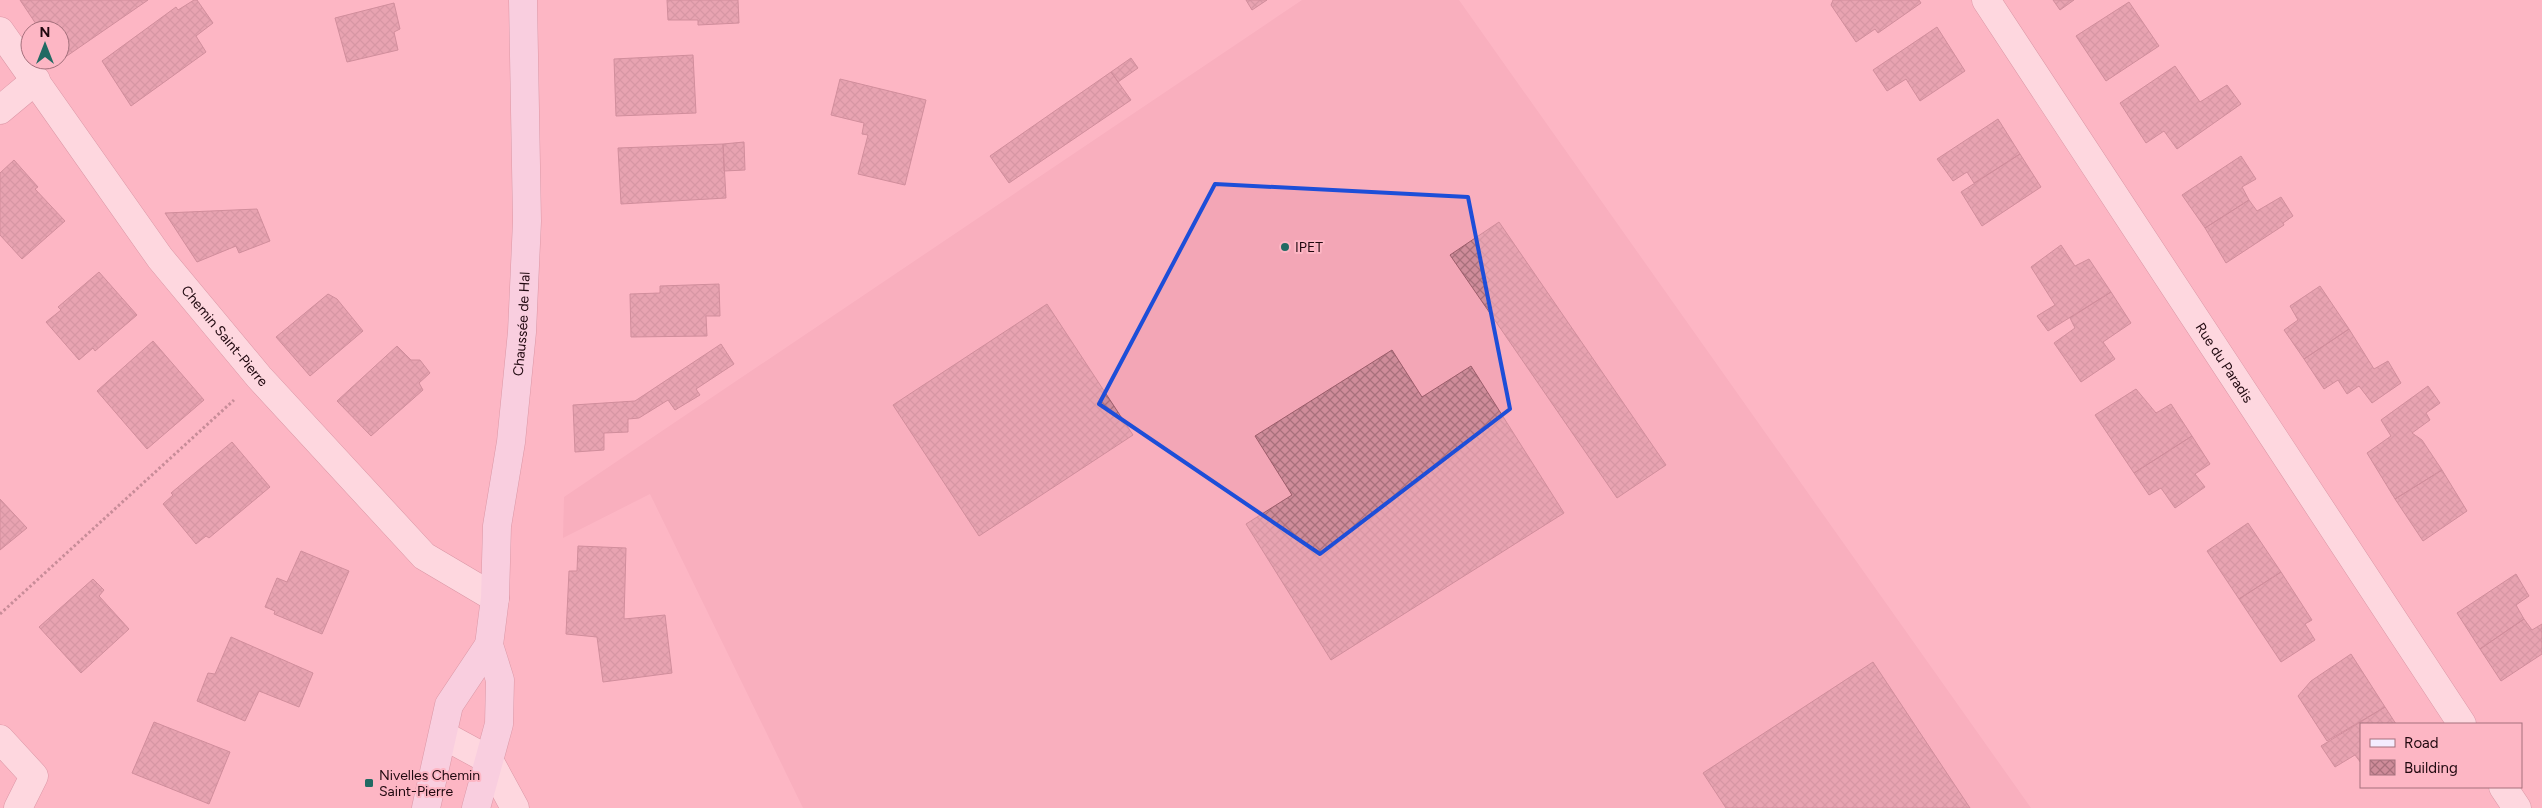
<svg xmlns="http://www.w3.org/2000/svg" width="2542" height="808" font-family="Figtree,sans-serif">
	<defs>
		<pattern id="building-cross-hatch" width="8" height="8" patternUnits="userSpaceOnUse" patternTransform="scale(1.25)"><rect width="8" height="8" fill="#cf8c9a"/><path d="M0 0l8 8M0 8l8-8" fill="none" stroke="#a8707c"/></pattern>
	</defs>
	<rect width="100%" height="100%" fill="#fdb6c4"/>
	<path fill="#f3a6b6" d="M1302,0H1459L2031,808H803L650,494L563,538L564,497Z"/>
	<path fill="url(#building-cross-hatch)" stroke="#9b5c6a" d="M20,0H148L61,60L60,30H40Z
		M194,0H197L213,23L196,36L206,52L131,106L102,61L176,7L178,10Z
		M667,0H738L739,23L698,25V20H668Z
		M1246,0H1267L1252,10Z
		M1833,0H1919L1921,3L1878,33L1875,29L1856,42L1831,5Z
		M2053,0H2074L2060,10Z
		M2129,2L2159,46L2106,81L2076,36Z
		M394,3L400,29L394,32L398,50L347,62L335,18Z
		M1937,27L1965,71L1920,101L1906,79L1887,91L1873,70Z
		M693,55L696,113L616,116L614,59Z
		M1131,58L1138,68L1118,82L1111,72Z
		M2175,66L2200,102L2227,85L2241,104L2177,149L2164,131L2146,143L2120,103Z
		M1111,72L1131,100L1009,183L990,156Z
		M840,79L926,100L905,185L858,174L868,135L862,134L864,123L831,115Z
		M1998,119L2020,154L1974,183L1967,172L1953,181L1937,159Z
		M744,142L745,170L724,171L723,144Z
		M723,144L726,198L621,204L618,148Z
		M2020,154L2041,187L1982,226L1961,192Z
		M2241,156L2256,179L2242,187L2249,200L2205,228L2182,195Z
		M14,160L38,187L35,189L65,221L22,259L0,235V173Z
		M2281,197L2293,216L2283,223L2284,225L2226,263L2205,228L2249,200L2257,211Z
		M257,209L270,241L239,253L236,246L197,262L165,213Z
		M1499,222L1666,465L1617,498L1450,255Z
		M2061,245L2075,266L2089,259L2111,292L2048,331L2037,316L2055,305L2031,267Z
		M99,272L137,315L95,351L93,348L79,360L46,322L61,310L58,307Z
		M719,284L720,316H706L707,336L631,337L630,294L660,293V286Z
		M2320,286L2349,329L2304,359L2284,330L2298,320L2290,306Z
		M2111,292L2131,323L2103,342L2115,359L2081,382L2054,343L2075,328L2070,318Z
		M328,294L337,299L363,331L310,376L276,337Z
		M1047,304L1133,435L979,536L893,405Z
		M2349,329L2374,369L2388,361L2401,383L2372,403L2359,386L2347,394L2338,380L2324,389L2304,359Z
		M153,341L204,400L147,449L97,391Z
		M721,344L734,364L696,389L700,395L675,410L668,400L639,418L628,419V432L604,433V450L575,452L573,405L635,401Z
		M397,346L411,360H420L430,373L419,383L423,390L371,436L337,401Z
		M1392,350L1422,397L1471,366L1564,513L1331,660L1246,524L1292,495L1255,436Z
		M2428,386L2440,403L2426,413L2430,420L2412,433L2422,440L2442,470L2395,499L2367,453L2391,436L2381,420Z
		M2136,389L2156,413L2171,404L2192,436L2134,473L2095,415Z
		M2192,436L2210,464L2195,474L2205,487L2175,508L2161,488L2149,495L2134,473Z
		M232,442L270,487L209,538L206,536L196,544L163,504L173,495L171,493Z
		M2442,470L2467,511L2423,541L2395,499Z
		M0,499L27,528L0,550Z
		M2248,523L2281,572L2239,599L2207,551Z
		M578,546L626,548L624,619L665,615L672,673L603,682L597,637L566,634L569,571H577Z
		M301,551L349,571L322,634L274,614L275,611L265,607L277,578L287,582Z
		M2281,572L2312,620L2305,624L2315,640L2281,662L2239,599Z
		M2516,574L2529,596L2516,605L2524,619L2480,649L2457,613Z
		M93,579L104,590L99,596L129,629L81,673L39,627Z
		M2524,619L2532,630L2542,624V654L2501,681L2480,649Z
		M231,637L313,673L299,707L259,691L245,721L197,701L208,673L215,674Z
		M2351,654L2385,707L2327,741L2298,696L2311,681Z
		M1873,662L1970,808H1726L1703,773Z
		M2385,707L2396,724H2361V763L2355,755L2335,767L2321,746Z
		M154,722L230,752L209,804L132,773Z"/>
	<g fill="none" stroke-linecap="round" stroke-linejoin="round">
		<defs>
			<g id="minor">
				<path id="s1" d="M1986,0L2462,724"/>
				<path id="s2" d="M0,31L160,258L259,377L424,556L495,598"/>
				<path d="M0,110L36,80"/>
				<path d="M443,735L489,760L515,808"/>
				<path d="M0,739L34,776L18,808"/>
				<path d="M2503,787L2517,808"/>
			</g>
			<g id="secondary">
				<path d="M426,808L449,705L489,645"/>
				<path id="s3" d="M476,808L499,724L500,680L489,645L495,598L497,526L511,442L522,332L527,221L523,0"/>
			</g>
		</defs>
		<use href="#minor" stroke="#b37280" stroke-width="29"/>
		<use href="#secondary" stroke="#b37280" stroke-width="29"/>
		<path stroke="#875963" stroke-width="3" stroke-dasharray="2.5 2.5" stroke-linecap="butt" d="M0,614L234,400"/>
		<use href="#minor" stroke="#fff" stroke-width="28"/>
		<use href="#secondary" stroke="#f4ecfe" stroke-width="28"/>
	</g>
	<path d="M0 0H2542V808H0ZM1215,184L1468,197L1510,409L1320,554L1099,404Z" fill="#fdb6c4" fill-opacity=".55" fill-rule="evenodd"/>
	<path fill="none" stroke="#1d4ed8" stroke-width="4" stroke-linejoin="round" d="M1215,184L1468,197L1510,409L1320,554L1099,404Z"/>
	<g fill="#216a63" stroke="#fdb6c4" stroke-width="2">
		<circle cx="1285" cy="247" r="5"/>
		<rect x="364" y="778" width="10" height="10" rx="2.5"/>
	</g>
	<g text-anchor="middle" stroke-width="4" stroke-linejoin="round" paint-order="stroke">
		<g font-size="14" fill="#20080f" stroke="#fdb6c4" text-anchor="start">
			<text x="1295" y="252">IPET</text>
			<text x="379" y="780">Nivelles Chemin<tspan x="379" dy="16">Saint-Pierre</tspan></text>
		</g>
		<g font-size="14" fill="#20080f" stroke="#fdb6c4">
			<text dy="5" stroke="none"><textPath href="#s3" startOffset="491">Chaussée de Hal</textPath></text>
			<text dy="5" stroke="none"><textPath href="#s2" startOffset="379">Chemin Saint-Pierre</textPath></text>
			<text dy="5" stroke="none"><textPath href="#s1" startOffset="434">Rue du Paradis</textPath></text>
		</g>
	</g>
	<rect x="2360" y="723" width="162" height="65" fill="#fdb6c4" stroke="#a5707c"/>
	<rect x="2370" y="739" width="25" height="8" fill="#f4ecfe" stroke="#a5707c"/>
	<text x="2404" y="748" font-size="15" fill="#20080f">Road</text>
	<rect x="2370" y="760" width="25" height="15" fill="url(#building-cross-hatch)" stroke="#a5707c"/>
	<text x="2404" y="773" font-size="15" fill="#20080f">Building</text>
	<g transform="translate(45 45)"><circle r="24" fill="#fdb6c4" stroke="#a5707c"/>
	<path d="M0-4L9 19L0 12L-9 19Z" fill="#216a63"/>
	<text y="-8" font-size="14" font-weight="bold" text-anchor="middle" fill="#20080f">N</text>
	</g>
</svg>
